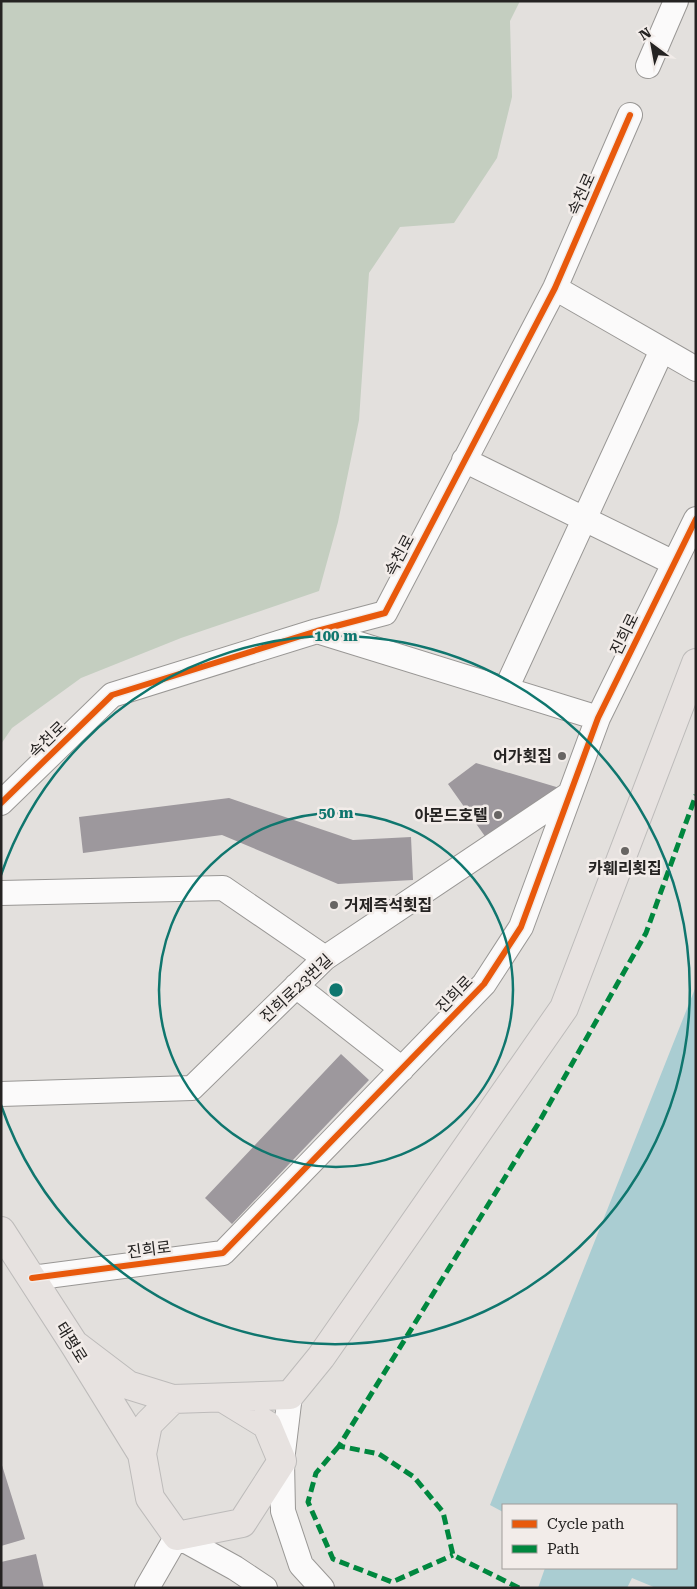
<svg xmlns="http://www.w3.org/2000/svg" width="697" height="1589" font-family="'Roboto Serif','Noto Sans KR',serif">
	<rect width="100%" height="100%" fill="#e3e0dd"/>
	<path fill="#c4cec0" d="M1,1H520L510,21L512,97L497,158L454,223L400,227L369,273L359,420L338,522L319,591L181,638L81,678L12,728L1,744Z"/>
	<path fill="#aacdd2" d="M696,986V1588H656L632,1578L627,1588H538L545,1568H676V1505H503V1512L490,1505Z"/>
	<path fill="#9d989d" d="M476,763L563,789L489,842L448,784Z
		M229,798L353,840L411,837L413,880L338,884L222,835L83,853L79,817Z
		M341,1054L369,1080L232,1224L205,1198Z
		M1,1462L25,1539L1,1546Z
		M36,1554L44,1588H1V1562Z"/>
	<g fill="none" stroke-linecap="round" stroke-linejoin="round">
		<defs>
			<path id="street" d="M648,66L676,1
				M555,288L696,369
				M464,460L674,563
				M317,631L598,718
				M506,689L662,350
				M1,803L112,695L317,631L385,613L555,288L630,115
				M1,893L223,888L325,958
				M296,986L402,1069
				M1,1094L192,1088L325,958L568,795
				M32,1278L223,1253L484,984L521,927L598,718L696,519
				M290,1395L282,1461L283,1511L301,1565L322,1588
				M147,1588L177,1536L235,1568L265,1588"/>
			<path id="primary" d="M1,1231L74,1344L142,1454
				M74,1344L128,1385L173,1399L290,1395L321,1357L564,1008L696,663
				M173,1399L148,1424L142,1454L150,1498L177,1536L242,1523L282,1461L267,1425L223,1398"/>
		</defs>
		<use href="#street" stroke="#999795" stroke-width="26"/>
		<use href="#primary" stroke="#bdbbba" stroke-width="30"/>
		<use href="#street" stroke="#fbfafa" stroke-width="24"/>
		<use href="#primary" stroke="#e7e2e0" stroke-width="28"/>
		<path stroke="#00873e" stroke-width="5" stroke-dasharray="10 5" stroke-linecap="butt" d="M339,1446L316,1473L308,1502L333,1559L392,1582L453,1555
			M519,1588L453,1555L443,1512L414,1477L379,1454L339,1446L538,1124L646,933L696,795"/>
		<defs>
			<path id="cycleway" d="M1,803L112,695L317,631L385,613L555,288L630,115
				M32,1278L223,1253L484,984L521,927L598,718L696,519"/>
		</defs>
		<use href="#cycleway" stroke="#f2ece9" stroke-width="9"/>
		<use href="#cycleway" stroke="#e8590c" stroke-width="6"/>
	</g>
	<g fill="none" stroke="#0f766e" stroke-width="2.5">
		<circle cx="336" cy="990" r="177"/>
		<path d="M1 875A354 354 0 1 1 1 1105"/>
	</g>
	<g fill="#686563" stroke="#f2ece9" stroke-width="2">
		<circle cx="562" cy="756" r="5"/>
		<circle cx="498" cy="815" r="5"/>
		<circle cx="625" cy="851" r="5"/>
		<circle cx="334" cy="905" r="5"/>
	</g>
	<g text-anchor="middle" stroke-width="5" stroke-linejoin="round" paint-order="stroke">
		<g font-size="16" fill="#252322" stroke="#f2ece9">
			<text transform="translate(581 194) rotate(-66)" y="6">속천로</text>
			<text transform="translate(399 555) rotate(-62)" y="6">속천로</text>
			<text transform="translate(624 634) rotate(-64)" y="6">진희로</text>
			<text transform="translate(47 739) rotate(-44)" y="6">속천로</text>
			<text transform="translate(296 988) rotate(-43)" y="6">진희로23번길</text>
			<text transform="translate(454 994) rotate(-46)" y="6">진희로</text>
			<text transform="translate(149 1249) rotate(-7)" y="6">진희로</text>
			<text transform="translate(72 1342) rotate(58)" y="6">태평로</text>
		</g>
		<g font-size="16" font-weight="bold" fill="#252322" stroke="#f2ece9" text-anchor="end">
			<text x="552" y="762">어가횟집</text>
			<text x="488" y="821">아몬드호텔</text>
			<text x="625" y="874" text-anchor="middle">카훼리횟집</text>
			<text x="344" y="911" text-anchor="start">거제즉석횟집</text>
		</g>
	</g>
	<circle cx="336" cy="990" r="8" fill="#0f766e" stroke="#f2ece9" stroke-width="2.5"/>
	<g font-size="15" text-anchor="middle" font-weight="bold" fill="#0f766e" stroke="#f2ece9" stroke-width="5" stroke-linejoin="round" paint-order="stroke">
		<text x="336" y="641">100 m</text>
		<text x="336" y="818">50 m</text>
	</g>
	<rect width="697" height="1589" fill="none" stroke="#252322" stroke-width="5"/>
	<rect x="502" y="1504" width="175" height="65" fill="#f2ece9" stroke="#a09c99"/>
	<rect x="512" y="1520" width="25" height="8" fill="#e8590c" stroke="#a09c99"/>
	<text x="547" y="1529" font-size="15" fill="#252322">Cycle path</text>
	<rect x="512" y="1545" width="25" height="8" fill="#00873e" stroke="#a09c99"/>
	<text x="547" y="1554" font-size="15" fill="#252322">Path</text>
	<g transform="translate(652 45) rotate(328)" stroke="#f2ece9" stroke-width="4" paint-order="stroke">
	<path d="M0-4L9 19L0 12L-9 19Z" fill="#252322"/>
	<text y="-8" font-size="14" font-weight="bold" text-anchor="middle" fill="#252322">N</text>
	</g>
</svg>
